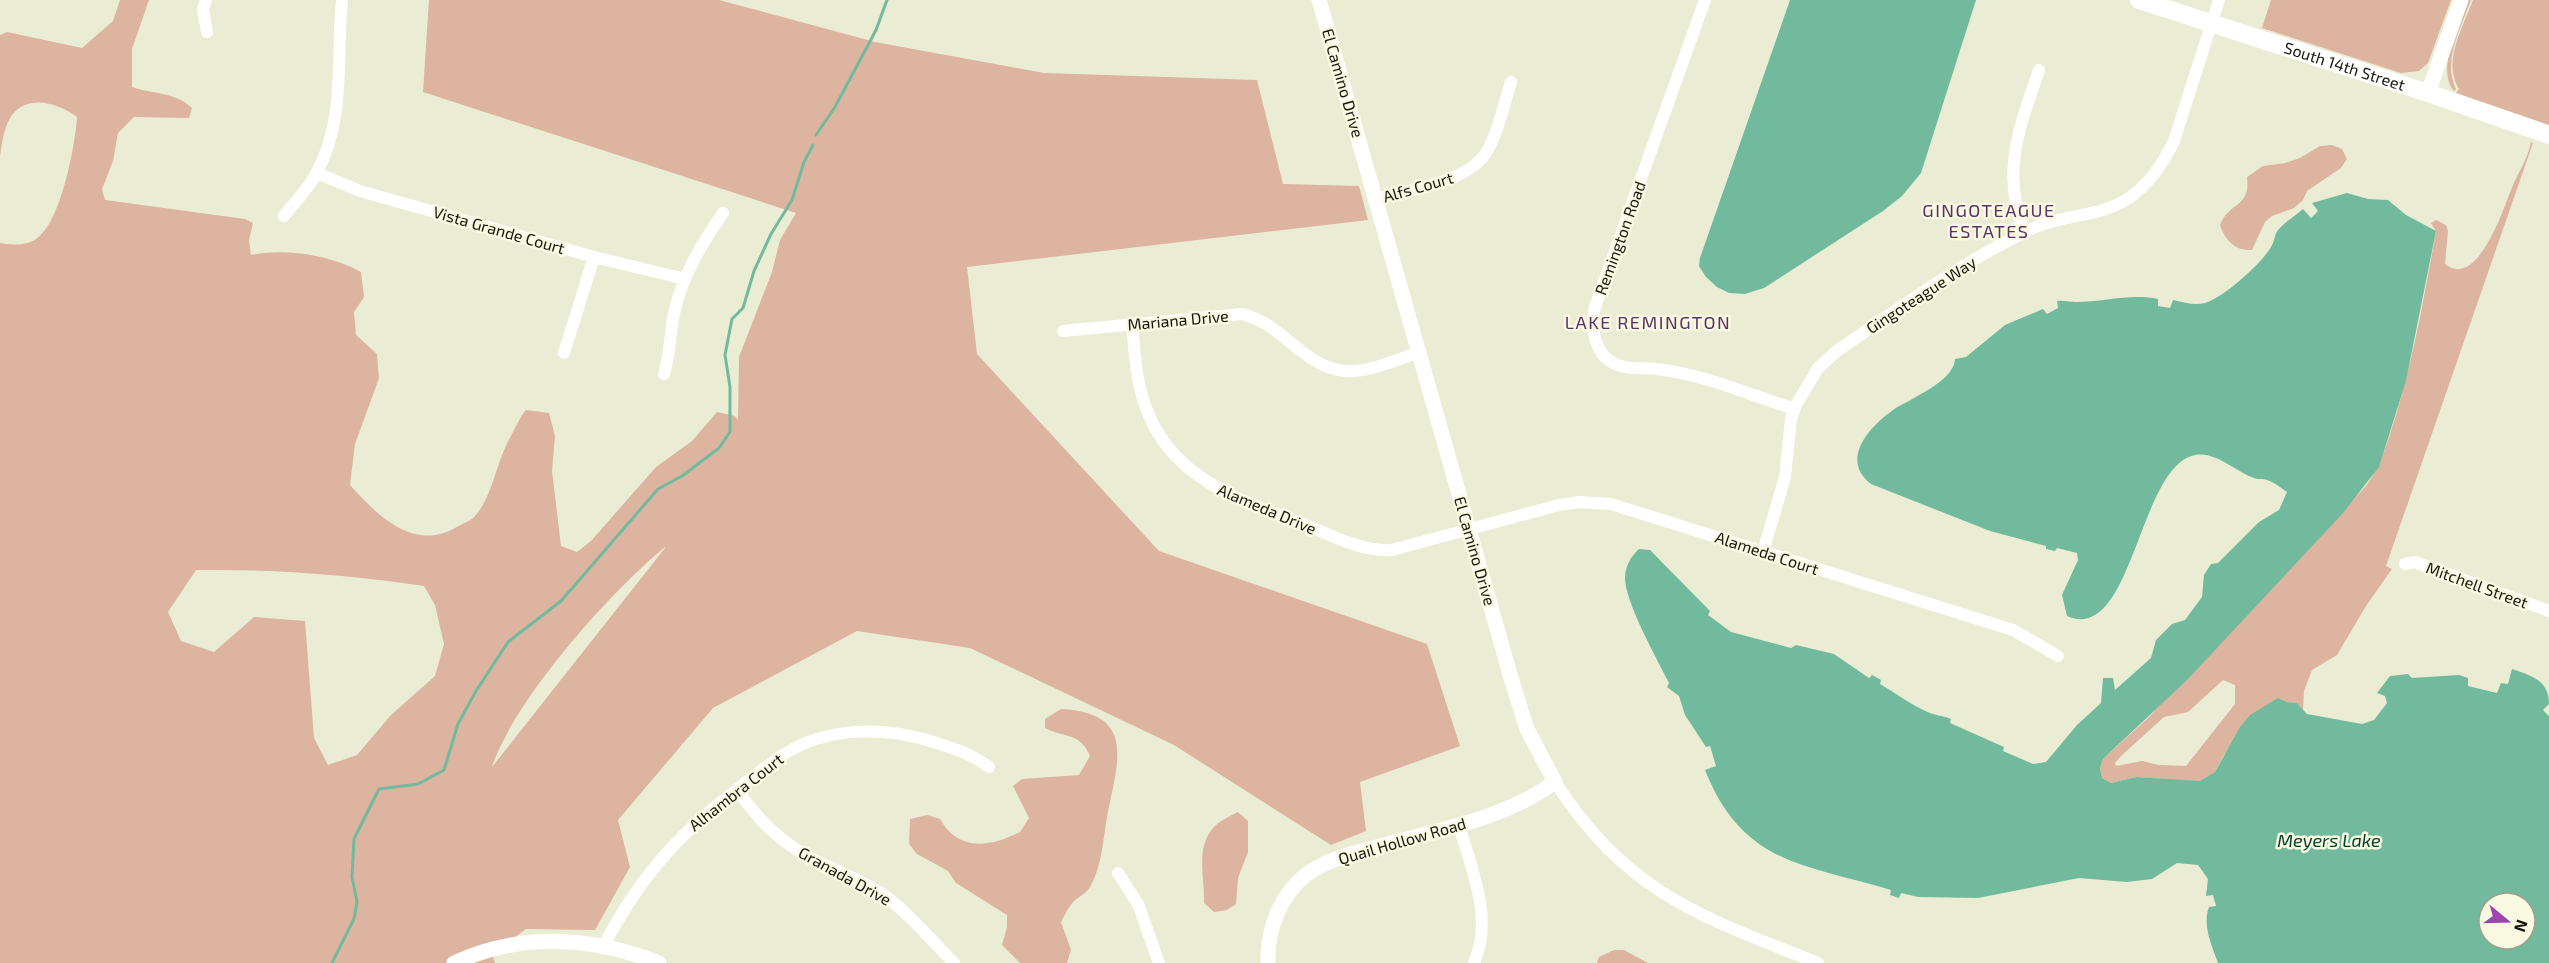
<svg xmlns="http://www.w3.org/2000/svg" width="2549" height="963" font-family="'Exo 2',sans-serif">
	<rect width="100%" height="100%" fill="#ebecd4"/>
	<path fill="#dcb4a0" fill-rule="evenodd" d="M120,0H149L132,49V87C152,94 176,92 192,108L189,118L134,117L118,133L113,161L102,189L105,200L245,219L253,223L249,240L251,255C286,248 330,255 361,272L364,297L354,312L356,335L377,354L379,378L355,444L350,485C376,514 413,552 455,528C461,524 471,521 475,516C491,498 495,470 505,448C510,437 516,426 522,415L526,410L549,413L555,436L552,471L561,546L577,552L591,541L656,467L692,441L717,412L735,416L738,420L739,357L772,272L780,240L796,213L423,92L429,0H719L875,42L1044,73L1257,80L1283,184L1359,186L1368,220L967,267L977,354L1159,551L1427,644L1460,746L1360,782L1366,831L1331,845L1174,745L970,648L857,631L713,708L618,820L630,867L595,930L526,929L492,954L495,963H0V243C10,245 27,246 36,239C61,223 75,146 77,117C60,104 29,93 12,115C4,126 2,143 0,156V35L7,32L82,48L113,21ZM665,547V548L492,767C514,700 610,592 665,547ZM196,570C272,569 349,575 424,586L435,605L444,644L435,676L391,715L357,755L328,765L314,738L305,621L254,617L214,652L181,641L168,612Z
		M2271,0H2451L2428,63L2419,71L2401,73L2262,28Z
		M2468,0H2471C2461,28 2442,61 2456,89L2454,91C2436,70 2458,28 2468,0Z
		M2473,0H2549V125L2456,93L2459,89C2442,62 2463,27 2473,0Z
		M2531,142L2533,143L2386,566L2392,569L2366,606L2337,655L2312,670L2304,691L2303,710L2297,703L2286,702L2225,753L2215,772L2200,782L2136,777L2111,783L2102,778L2100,767L2103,759L2147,719L2366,486C2382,464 2388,440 2396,415C2414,355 2425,293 2436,231L2431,223L2436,220L2446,225L2448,231L2445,264C2477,290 2503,210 2511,190C2517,174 2528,159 2531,142ZM2223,680L2235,685V704L2186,766L2159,765L2142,761L2116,766L2115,763L2121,756L2164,717L2188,712Z
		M2332,145L2342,149L2347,159L2341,168L2307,191L2303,200L2294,208L2272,216L2265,222L2252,250C2235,251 2225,240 2220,225C2229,201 2251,208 2247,177L2263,166L2285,163L2300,158L2320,146Z
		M1061,709C1138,713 1117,763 1107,817C1103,840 1102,866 1090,887C1086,894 1078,897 1073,902C1068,908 1064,916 1061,922L1071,950L1067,963H1020L1002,945L1007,927V915L956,883L948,871L917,854L909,844L910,819L927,815L940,819C959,852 990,847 1020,832L1029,818L1013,786L1022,779L1079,775L1090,756C1079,731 1066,739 1045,728V719Z
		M1238,812L1248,821V852L1238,878L1236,904L1227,910L1214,912L1204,903C1205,878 1195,849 1213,828C1219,821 1230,816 1238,812Z
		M1614,950H1624L1648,963H1597L1599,957Z"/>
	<path fill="#72ba9e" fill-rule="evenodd" d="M1790,0H1976L1921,173L1902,196L1883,211L1764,288L1745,294L1729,293L1717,287L1706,277L1699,266L1700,258Z
		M2347,193L2368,199L2388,200L2406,215L2436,231L2406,381L2379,467L2343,513L2187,680L2103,759L2100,768L2102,778L2111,783L2136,777L2200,781L2215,772L2240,727L2250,715L2278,698L2286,702L2297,703L2307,714L2362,724L2374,720L2387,703L2385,696L2377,693L2390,676L2408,674L2412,678L2459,675L2468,678V686L2497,693L2501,683L2508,684L2512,669C2532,676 2549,680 2549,704L2543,710L2549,716V963H2218C2212,946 2202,925 2209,907L2216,906L2213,895L2206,896L2208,879L2198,865L2177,863L2152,879L2127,882L2079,878L1978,898L1918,897L1901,893L1899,898L1890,895L1891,890C1804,864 1743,865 1705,770L1716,766L1710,746L1706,747L1685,715L1679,696L1667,687L1669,683C1657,659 1625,602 1625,578C1625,567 1631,556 1639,549L1650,550L1710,611L1708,615L1731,632L1791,648L1796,645L1834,654L1869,678L1872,675L1881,680L1880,684C1894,692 1917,709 1933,714C1939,716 1945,716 1951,719L1950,723L2004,747L2003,751L2033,764L2046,762L2077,725L2101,703L2103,678H2113L2115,690L2151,658L2156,640L2172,624L2185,620L2202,597L2204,575L2211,564L2218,563L2259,522L2279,510L2287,492C2281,488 2274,482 2267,480C2263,478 2258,480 2254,478C2236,472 2216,451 2195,455C2138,466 2133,645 2067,616L2062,595L2078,560L2077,553L2057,548L2055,551L2046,549V546L1990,531L1871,484C1840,460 1868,428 1893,410C1909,399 1954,382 1955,359L1966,357L2005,325L2043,309L2047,314L2058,308L2057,301C2064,300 2070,302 2076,302C2104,302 2131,293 2158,299V306L2170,308L2173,300C2183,302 2194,306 2205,303C2223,298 2262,263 2271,247C2275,241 2274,235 2278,230C2286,221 2295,216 2303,209L2311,218L2318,211L2312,203ZM2489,903H2525V939H2489Z"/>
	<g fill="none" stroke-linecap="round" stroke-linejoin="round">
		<path stroke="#72ba9e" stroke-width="3" d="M816,135L835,107L876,30L887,0
			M332,963L354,919L357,902L352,877L354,839L379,789L418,784L444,770L458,724L476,691L508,642L561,601L658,489L682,476L719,448L730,432V387L725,355L732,319L743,308L754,271L771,234L792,200L804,162L813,145"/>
		<path stroke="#fff" stroke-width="12" d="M206,0L203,9L207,32
			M1705,0L1595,307C1591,325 1593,346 1607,359C1622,371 1639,367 1656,369C1703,374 1750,395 1795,409
			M317,173L360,191L594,257L685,279
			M1375,199C1408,190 1466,183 1486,153C1498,133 1504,104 1511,82
			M284,216C295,202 309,188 317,172C346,118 336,58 342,0
			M2024,232C2001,171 2019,129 2039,70
			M1132,324C1134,345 1135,367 1140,388C1159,472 1229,497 1301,523C1329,534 1361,552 1392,550L1559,505L1579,502L1611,504L2013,630L2058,656
			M1063,331L1241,314C1282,322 1303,368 1346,371C1369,373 1397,359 1418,353
			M564,353L594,257
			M664,374C670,355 670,337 673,318C681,278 700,246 723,213
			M1763,552L1785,477L1791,419L1796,405L1818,368L1838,350C1900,308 1962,262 2029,230C2061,214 2099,218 2129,198C2149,184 2164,162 2174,141L2219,0
			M2405,564L2415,562L2549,611
			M1555,782C1629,895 1700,916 1818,963
			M737,789C756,818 780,842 811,858C834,870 859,879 881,893C909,913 930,939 954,963
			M1459,825C1471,869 1494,918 1474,963
			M1118,873L1138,904L1159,963
			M604,945C640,877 678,834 739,788C754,776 770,763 786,753C828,727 882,727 927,740C950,747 970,753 989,767"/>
		<path stroke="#fff" stroke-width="15" d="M2428,93L2461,0
			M454,963C522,932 591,936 659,963
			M1268,963C1267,929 1280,895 1307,874C1329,858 1359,852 1384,845C1442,829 1506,818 1555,782L1527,729L1511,678L1319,0"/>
		<path stroke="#fff" stroke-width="18" id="s1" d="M2139,0L2428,93L2549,135"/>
	</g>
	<g text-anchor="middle" stroke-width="5" stroke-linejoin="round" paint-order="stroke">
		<g font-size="16" fill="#16160e" stroke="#f9f9e1">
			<text dy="6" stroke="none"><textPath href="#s1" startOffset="216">South 14th Street</textPath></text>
			<text transform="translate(1343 83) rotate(74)" y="6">El Camino Drive</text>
			<text transform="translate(1418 187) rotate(-16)" y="6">Alfs Court</text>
			<text transform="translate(499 230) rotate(16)" y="6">Vista Grande Court</text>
			<text transform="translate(1620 238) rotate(-70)" y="6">Remington Road</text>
			<text transform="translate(1921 295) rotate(-33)" y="6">Gingoteague Way</text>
			<text transform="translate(1178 320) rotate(-5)" y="6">Mariana Drive</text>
			<text transform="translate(1267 509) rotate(23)" y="6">Alameda Drive</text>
			<text transform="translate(1475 551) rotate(74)" y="6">El Camino Drive</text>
			<text transform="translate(1767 553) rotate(18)" y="6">Alameda Court</text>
			<text transform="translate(2477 585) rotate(20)" y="6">Mitchell Street</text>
			<text transform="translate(736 792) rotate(-38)" y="6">Alhambra Court</text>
			<text transform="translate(1402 841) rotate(-16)" y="6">Quail Hollow Road</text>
			<text transform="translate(845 876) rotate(29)" y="6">Granada Drive</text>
		</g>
		<g font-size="18" letter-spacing="1.5" fill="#5c3166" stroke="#f9f9e1">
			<text x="1989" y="217">GINGOTEAGUE<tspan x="1989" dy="21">ESTATES</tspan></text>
			<text x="1648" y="329">LAKE REMINGTON</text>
		</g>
		<g font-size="18" font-style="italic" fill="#00412e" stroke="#f9f9e1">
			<text x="2329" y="847">Meyers Lake</text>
		</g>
	</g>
	<g transform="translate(2507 921) rotate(109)"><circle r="28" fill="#f9f9e1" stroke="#9e9e8d" stroke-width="1.5"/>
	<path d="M0-4.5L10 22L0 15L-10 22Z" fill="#9c45b1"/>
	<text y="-9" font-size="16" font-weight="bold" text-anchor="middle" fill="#16160e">N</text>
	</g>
</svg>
